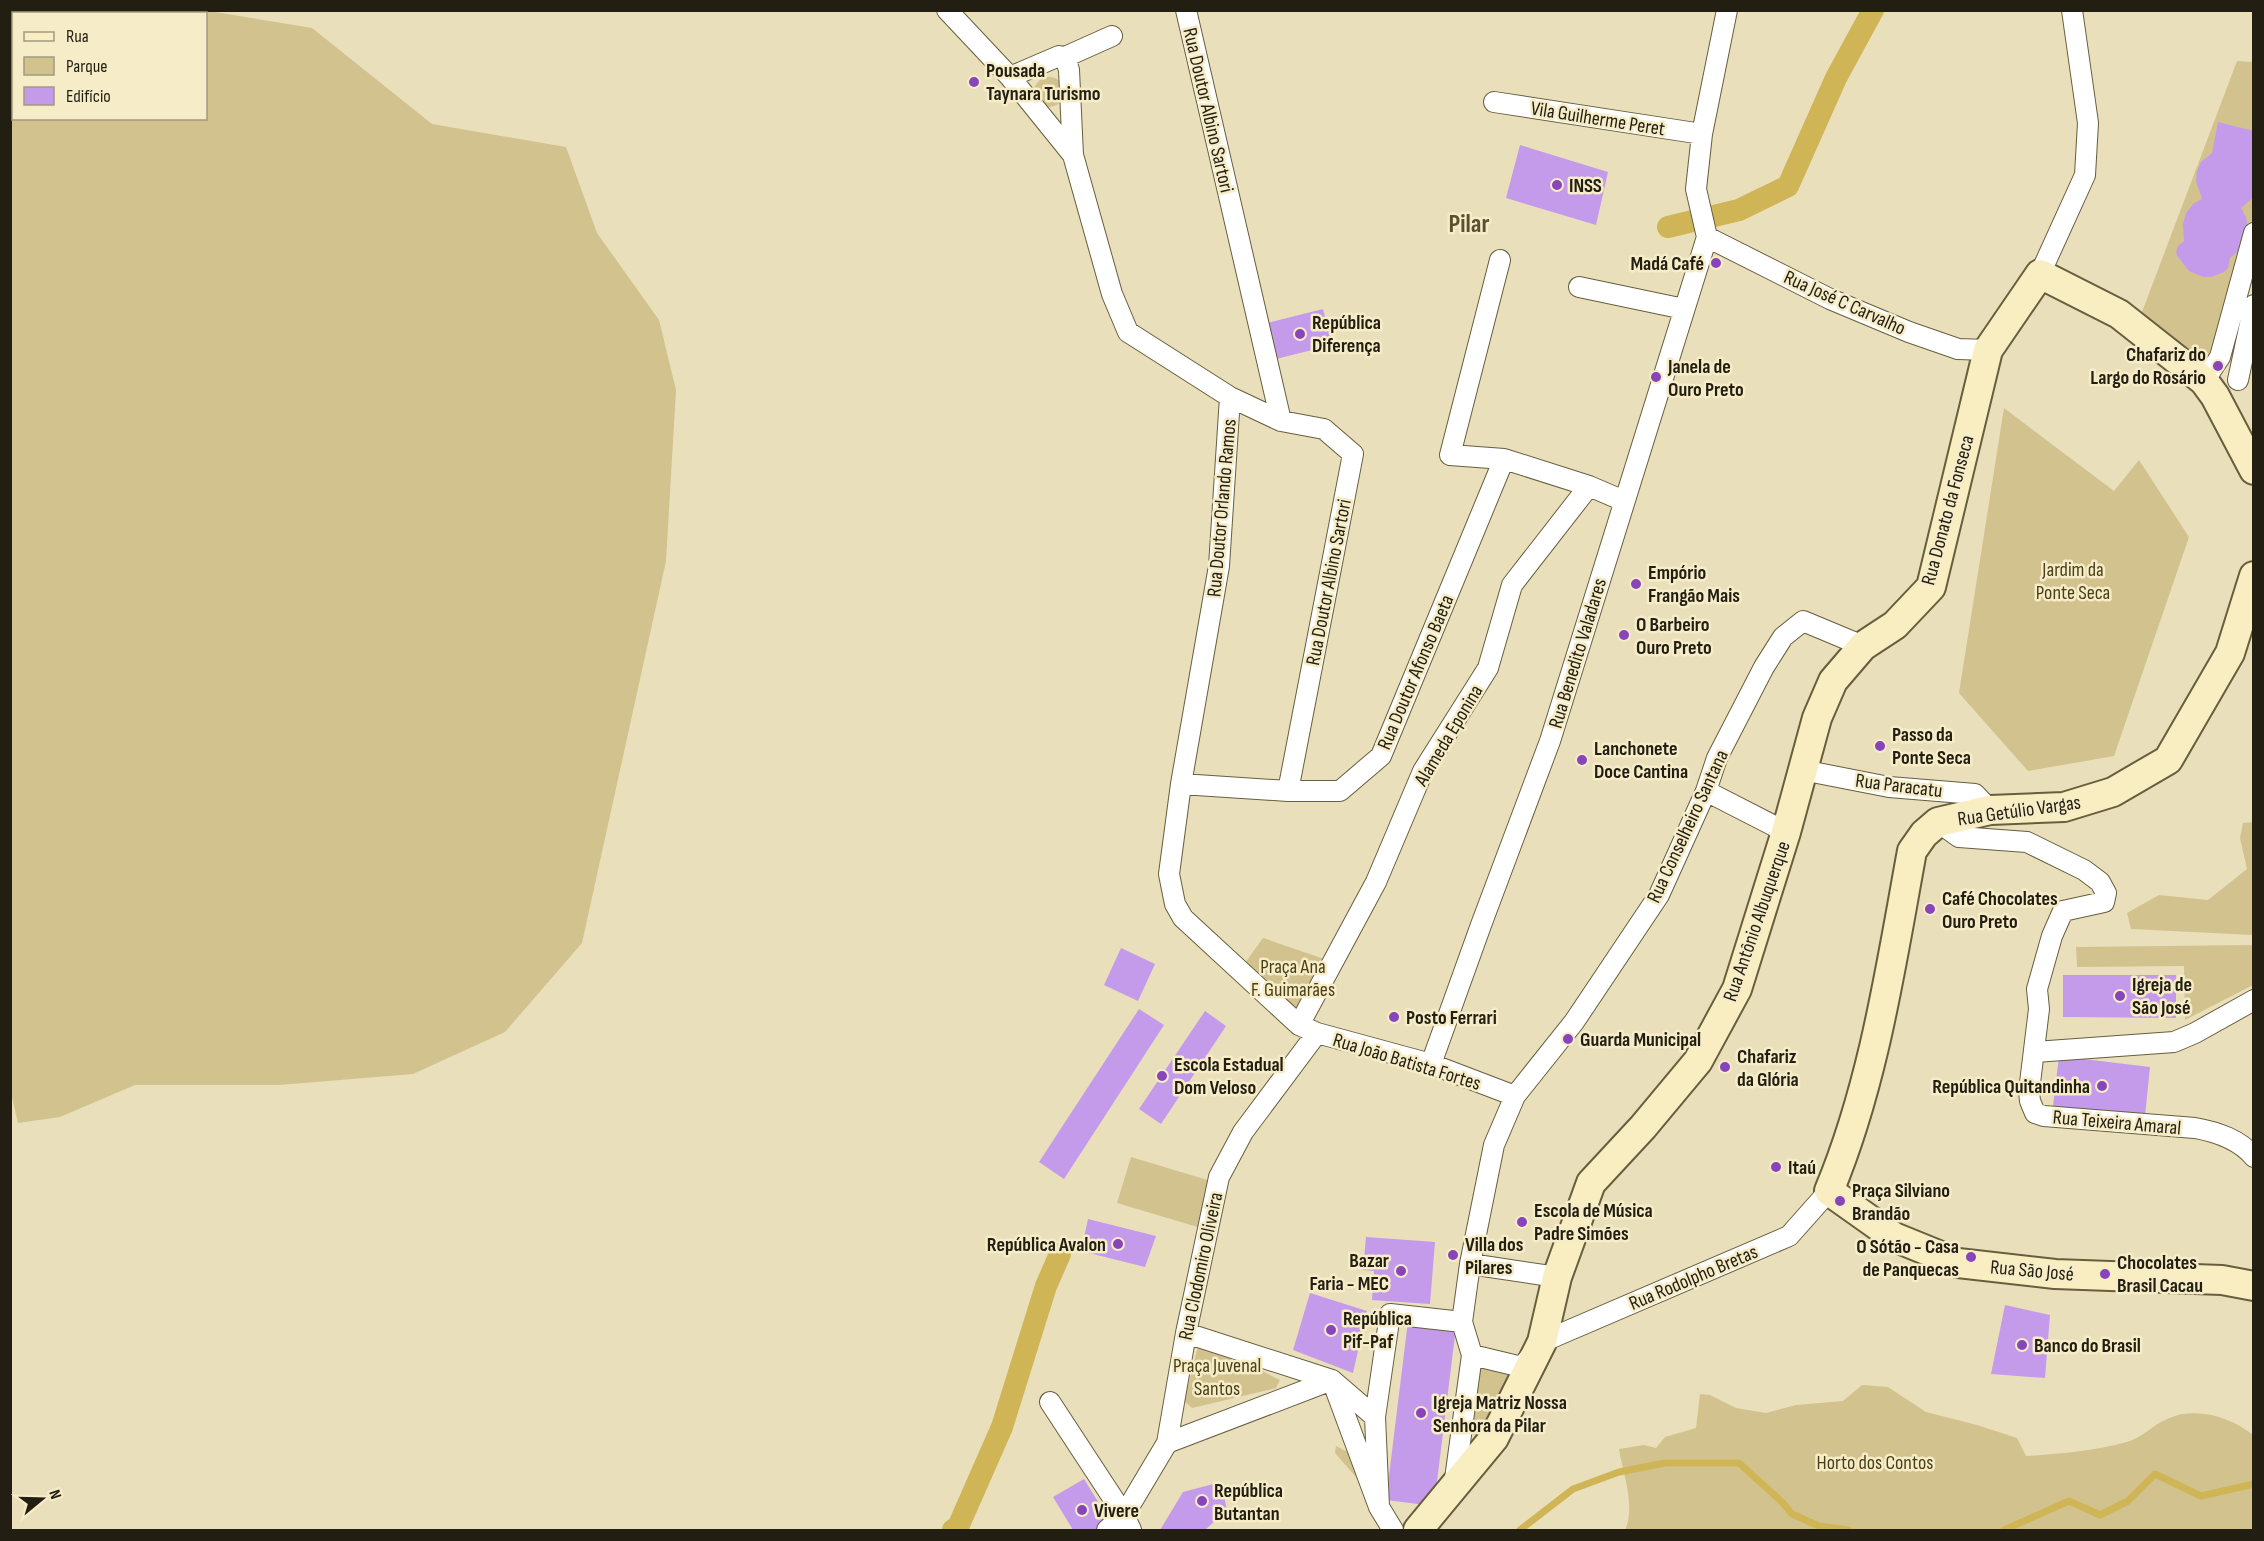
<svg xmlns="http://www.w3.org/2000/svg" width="2264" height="1541" font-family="'Sofia Sans Condensed',sans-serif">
	<rect width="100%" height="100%" fill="#e9dfbb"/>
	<path fill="#d2c28d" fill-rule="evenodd" d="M10,11H209L312,28L432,124L566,147L597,233L659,320L676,390L666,561L582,943L505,1032L413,1074L279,1085H135L60,1117L18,1123L10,1088ZM14,14H206V118H14Z
		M2237,61L2253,62V226L2206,371L2139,320Z
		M1034 92a15 15 0 1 1 30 0a15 15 0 1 1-30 0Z
		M2004,408L2114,491L2139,460L2189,537L2114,756L2028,771L1959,693Z
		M2253,822V935L2131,929L2127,913L2159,895L2208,900L2247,869L2240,838L2243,823Z
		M1263,938L1330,961L1299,1018L1245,963Z
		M2253,945V985L2185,1020L2184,966L2077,967L2076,947Z
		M1131,1157L1224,1185L1211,1231L1117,1203Z
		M1200,1339L1280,1380L1276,1388L1192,1408L1184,1401Z
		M1479,1364L1527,1382L1482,1438L1471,1434Z
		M1862,1385L1888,1387L1926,1412L1977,1425L2017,1438L2026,1456C2060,1454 2093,1451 2127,1442C2142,1438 2153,1425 2167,1419C2195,1406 2231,1417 2253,1435V1530H1625C1636,1507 1623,1474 1619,1449L1644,1445L1656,1448L1665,1437L1696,1428L1700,1394L1710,1395L1736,1408L1766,1413L1796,1405L1843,1401Z
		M1336,1446L1364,1460L1362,1484L1335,1453Z"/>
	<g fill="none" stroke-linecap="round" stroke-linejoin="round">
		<path stroke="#cfb556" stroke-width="7" d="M1520,1530L1573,1489L1619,1472L1665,1463H1739L1782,1502L1792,1514L1819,1526L1848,1530
			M2004,1530L2069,1501L2100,1515L2128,1501L2155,1474L2201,1496L2254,1484"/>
		<path stroke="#cfb556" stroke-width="22" d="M1668,227L1739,210L1788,186L1836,78L1873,10
			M953,1530L958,1527L1002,1427L1046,1286L1060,1254"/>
	</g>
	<path fill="#c49bea" d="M2218,122L2254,131V197L2241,208L2246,217L2248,228L2242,248L2230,258L2228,268L2224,272L2211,277H2203L2189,271L2178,257L2176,252L2178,246L2184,241L2183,224L2186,213L2193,204L2202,199L2196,181L2197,171L2201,162L2212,153Z
		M1520,145L1608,172L1596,225L1506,198Z
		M1323,309L1332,345L1276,359L1267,323Z
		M1121,948L1155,964L1138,1001L1104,985Z
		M2063,975H2176V1018L2063,1017Z
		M1139,1009L1164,1025L1064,1179L1039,1162Z
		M1205,1011L1226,1026L1161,1124L1139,1109Z
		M2059,1056L2150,1067L2145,1116L2053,1106Z
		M1088,1219L1156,1236L1145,1267L1081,1251Z
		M1366,1237L1435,1242L1430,1304L1372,1300L1374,1271L1363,1270Z
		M1310,1293L1367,1311L1353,1373L1293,1350Z
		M2005,1305L2050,1315L2045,1378L1991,1374Z
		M1408,1321L1456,1327L1434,1506L1386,1500Z
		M1084,1479L1111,1523L1098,1530H1073L1053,1497Z
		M1221,1482L1227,1510L1205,1530H1160L1183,1492Z"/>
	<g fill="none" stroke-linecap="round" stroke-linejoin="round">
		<defs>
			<path id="street" d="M947,10L1010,77L1073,155L1112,294L1128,332L1230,397L1281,421L1324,429L1353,454L1288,791
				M1186,10L1281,421
				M1065,57L1112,36
				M1010,77L1059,56L1065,57L1069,70L1073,155
				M1494,102L1702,134
				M1707,237L1830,299L1909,332L1958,349L1988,350
				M1500,260L1450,455L1504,459L1589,486L1624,501
				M2040,274L2085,175L2088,123L2072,10
				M1579,287L1684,309
				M2238,380L2254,305
				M2204,381L2220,357L2254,233
				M1230,397L1219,566L1181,784L1169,874L1175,904L1183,918L1299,1025L1317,1033L1431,1064L1515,1096
				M1802,770L1889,787L1975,794L1990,810
				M1181,784L1288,791H1340L1381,756L1504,459
				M1706,791L1786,832
				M1938,822L1959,837L2027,842L2084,870L2100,882L2106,893L2104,902L2063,911L2052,936L2037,989L2039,1009L2029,1091L2030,1101L2035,1113L2044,1116L2195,1128C2217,1132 2239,1139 2254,1157
				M1299,1025L1376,882L1423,771L1488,668L1512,585L1589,486
				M2035,1052L2174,1042L2195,1033L2254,1000
				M1431,1064L1481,925L1550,741L1707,237L1696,189L1702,134L1727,10
				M1470,1264L1557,1277
				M1462,1322L1470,1264L1494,1145L1515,1096L1574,1022L1659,895L1706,791L1717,758L1764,667L1783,637L1803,621L1863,646
				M1186,1333L1332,1380L1375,1417
				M1050,1402L1124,1515L1167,1443L1186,1333L1219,1177L1243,1132L1317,1033
				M1167,1443L1332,1380L1379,1507L1393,1530
				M1454,1486L1472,1355
				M1379,1507L1375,1417L1390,1314L1462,1322L1472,1355L1522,1367L1542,1342L1789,1236L1829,1191
				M1107,1530L1124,1515L1131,1530"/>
			<path id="secondary" d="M2254,576L2230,653L2168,760L2113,792L2064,807L1990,810L1938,822L1924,834L1912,851C1891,965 1874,1083 1829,1191L1894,1237L1958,1263L2055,1274L2222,1280L2254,1286
				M1418,1530L1494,1438L1542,1342L1557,1277L1591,1183L1643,1127L1698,1061L1737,989L1786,832L1817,718L1833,681L1863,646L1895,625L1931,587L1988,350L2040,274L2119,314L2204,381L2215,396L2254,470"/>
		</defs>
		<use href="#street" stroke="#675e3e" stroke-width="22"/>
		<use href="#secondary" stroke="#675e3e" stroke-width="32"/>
		<use href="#street" stroke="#fff" stroke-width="20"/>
		<use href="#secondary" stroke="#f9eec1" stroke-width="28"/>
	</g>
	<g fill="#8745b9" stroke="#f6ecc8" stroke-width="2">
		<circle cx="974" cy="82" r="6"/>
		<circle cx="1557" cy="185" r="6"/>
		<circle cx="1716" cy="263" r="6"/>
		<circle cx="1300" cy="334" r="6"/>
		<circle cx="2218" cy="366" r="6"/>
		<circle cx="1656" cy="377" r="6"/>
		<circle cx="1636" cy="584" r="6"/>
		<circle cx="1624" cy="635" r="6"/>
		<circle cx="1880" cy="746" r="6"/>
		<circle cx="1582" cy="760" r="6"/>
		<circle cx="1930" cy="909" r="6"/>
		<circle cx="2120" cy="996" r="6"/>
		<circle cx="1394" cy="1017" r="6"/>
		<circle cx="1568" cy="1039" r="6"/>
		<circle cx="1725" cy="1067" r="6"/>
		<circle cx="1162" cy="1076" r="6"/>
		<circle cx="2102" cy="1086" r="6"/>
		<circle cx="1776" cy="1167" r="6"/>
		<circle cx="1840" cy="1201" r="6"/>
		<circle cx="1522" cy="1222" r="6"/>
		<circle cx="1118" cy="1244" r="6"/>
		<circle cx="1453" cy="1255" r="6"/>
		<circle cx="1971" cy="1257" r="6"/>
		<circle cx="1401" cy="1271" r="6"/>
		<circle cx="2105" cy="1274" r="6"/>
		<circle cx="1331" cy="1330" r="6"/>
		<circle cx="2022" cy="1345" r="6"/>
		<circle cx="1421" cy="1413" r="6"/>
		<circle cx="1202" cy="1501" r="6"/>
		<circle cx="1082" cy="1510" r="6"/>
	</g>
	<g text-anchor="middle" stroke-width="5" stroke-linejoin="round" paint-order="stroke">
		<g font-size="20" font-weight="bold" fill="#221e11" stroke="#f6ecc8" text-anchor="start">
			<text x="986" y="77">Pousada<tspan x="986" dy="23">Taynara Turismo</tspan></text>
			<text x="1569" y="192">INSS</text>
			<text x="1704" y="270" text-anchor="end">Madá Café</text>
			<text x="1312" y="329">República<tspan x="1312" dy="23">Diferença</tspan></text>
			<text x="2206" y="361" text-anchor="end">Chafariz do<tspan x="2206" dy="23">Largo do Rosário</tspan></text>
			<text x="1668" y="373">Janela de<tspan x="1668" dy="23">Ouro Preto</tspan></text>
			<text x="1648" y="579">Empório<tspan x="1648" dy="23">Frangão Mais</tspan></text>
			<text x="1636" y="631">O Barbeiro<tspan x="1636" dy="23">Ouro Preto</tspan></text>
			<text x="1892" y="741">Passo da<tspan x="1892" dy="23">Ponte Seca</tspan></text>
			<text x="1594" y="755">Lanchonete<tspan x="1594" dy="23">Doce Cantina</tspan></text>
			<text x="1942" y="905">Café Chocolates<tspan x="1942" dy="23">Ouro Preto</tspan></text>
			<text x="2132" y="991">Igreja de<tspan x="2132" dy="23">São José</tspan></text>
			<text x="1406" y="1024">Posto Ferrari</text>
			<text x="1580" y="1046">Guarda Municipal</text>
			<text x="1737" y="1063">Chafariz<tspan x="1737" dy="23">da Glória</tspan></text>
			<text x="1174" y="1071">Escola Estadual<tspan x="1174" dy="23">Dom Veloso</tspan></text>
			<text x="2090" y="1093" text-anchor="end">República Quitandinha</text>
			<text x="1788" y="1174">Itaú</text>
			<text x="1852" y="1197">Praça Silviano<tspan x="1852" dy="23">Brandão</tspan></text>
			<text x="1534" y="1217">Escola de Música<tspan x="1534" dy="23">Padre Simões</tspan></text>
			<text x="1106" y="1251" text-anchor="end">República Avalon</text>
			<text x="1465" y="1251">Villa dos<tspan x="1465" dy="23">Pilares</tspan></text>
			<text x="1959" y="1253" text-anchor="end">O Sótão - Casa<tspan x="1959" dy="23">de Panquecas</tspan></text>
			<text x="1389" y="1267" text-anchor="end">Bazar<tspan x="1389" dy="23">Faria - MEC</tspan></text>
			<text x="2117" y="1269">Chocolates<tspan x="2117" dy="23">Brasil Cacau</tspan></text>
			<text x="1343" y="1325">República<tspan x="1343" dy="23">Pif-Paf</tspan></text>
			<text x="2034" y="1352">Banco do Brasil</text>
			<text x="1433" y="1409">Igreja Matriz Nossa<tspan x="1433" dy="23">Senhora da Pilar</tspan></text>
			<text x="1214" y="1497">República<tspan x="1214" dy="23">Butantan</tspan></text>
			<text x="1094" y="1517">Vivere</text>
		</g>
		<g font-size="20" fill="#221e11" stroke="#f6ecc8">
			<text transform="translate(1209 110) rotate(77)" y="7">Rua Doutor Albino Sartori</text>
			<text transform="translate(1598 118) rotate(9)" y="7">Vila Guilherme Peret</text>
			<text transform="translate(1845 302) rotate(24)" y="7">Rua José C Carvalho</text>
			<text transform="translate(1221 508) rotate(-85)" y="7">Rua Doutor Orlando Ramos</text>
			<text transform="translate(1947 510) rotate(-75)" y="7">Rua Donato da Fonseca</text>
			<text transform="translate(1328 582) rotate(-79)" y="7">Rua Doutor Albino Sartori</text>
			<text transform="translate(1577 653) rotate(-73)" y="7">Rua Benedito Valadares</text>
			<text transform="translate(1415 672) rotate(-67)" y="7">Rua Doutor Afonso Baeta</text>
			<text transform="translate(1448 735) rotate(-59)" y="7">Alameda Eponina</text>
			<text transform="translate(1899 785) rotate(7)" y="7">Rua Paracatu</text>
			<text transform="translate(2019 810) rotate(-8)" y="7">Rua Getúlio Vargas</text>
			<text transform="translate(1687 826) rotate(-65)" y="7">Rua Conselheiro Santana</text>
			<text transform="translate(1756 921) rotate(-71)" y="7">Rua Antônio Albuquerque</text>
			<text transform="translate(1407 1061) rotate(17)" y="7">Rua João Batista Fortes</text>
			<text transform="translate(2117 1122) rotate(5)" y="7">Rua Teixeira Amaral</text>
			<text transform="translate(1200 1266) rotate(-78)" y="7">Rua Clodomiro Oliveira</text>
			<text transform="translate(2032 1270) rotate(5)" y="7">Rua São José</text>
			<text transform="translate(1693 1277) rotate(-23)" y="7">Rua Rodolpho Bretas</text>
		</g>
		<g font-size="20" fill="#493f16" stroke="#f6ecc8">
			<text x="2073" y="576">Jardim da<tspan x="2073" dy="23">Ponte Seca</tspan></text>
			<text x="1293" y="973">Praça Ana<tspan x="1293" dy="23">F. Guimarães</tspan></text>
			<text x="1217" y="1372">Praça Juvenal<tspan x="1217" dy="23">Santos</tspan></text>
			<text x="1875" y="1469">Horto dos Contos</text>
		</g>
		<g font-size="26" font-weight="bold" fill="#595031" stroke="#f6ecc8">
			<text x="1469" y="232">Pilar</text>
		</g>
	</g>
	<rect width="2264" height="1541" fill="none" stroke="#221e11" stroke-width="24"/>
	<rect x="12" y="12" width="195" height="108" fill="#f6ecc8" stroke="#a19a7f" stroke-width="1.5"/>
	<rect x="24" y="32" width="30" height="9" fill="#f9eec1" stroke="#a19a7f" stroke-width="1.5"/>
	<text x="66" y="42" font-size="18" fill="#221e11">Rua</text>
	<rect x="24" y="57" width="30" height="18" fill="#d2c28d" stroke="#a19a7f" stroke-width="1.5"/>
	<text x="66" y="72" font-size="18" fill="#221e11">Parque</text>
	<rect x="24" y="87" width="30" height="18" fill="#c49bea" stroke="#a19a7f" stroke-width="1.5"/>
	<text x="66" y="102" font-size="18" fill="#221e11">Edifício</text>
	<g transform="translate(42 1499) rotate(71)" stroke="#f6ecc8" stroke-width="4.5" paint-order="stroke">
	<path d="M0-4.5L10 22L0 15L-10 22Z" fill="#221e11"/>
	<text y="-9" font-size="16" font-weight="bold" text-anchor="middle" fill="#221e11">N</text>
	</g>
</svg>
